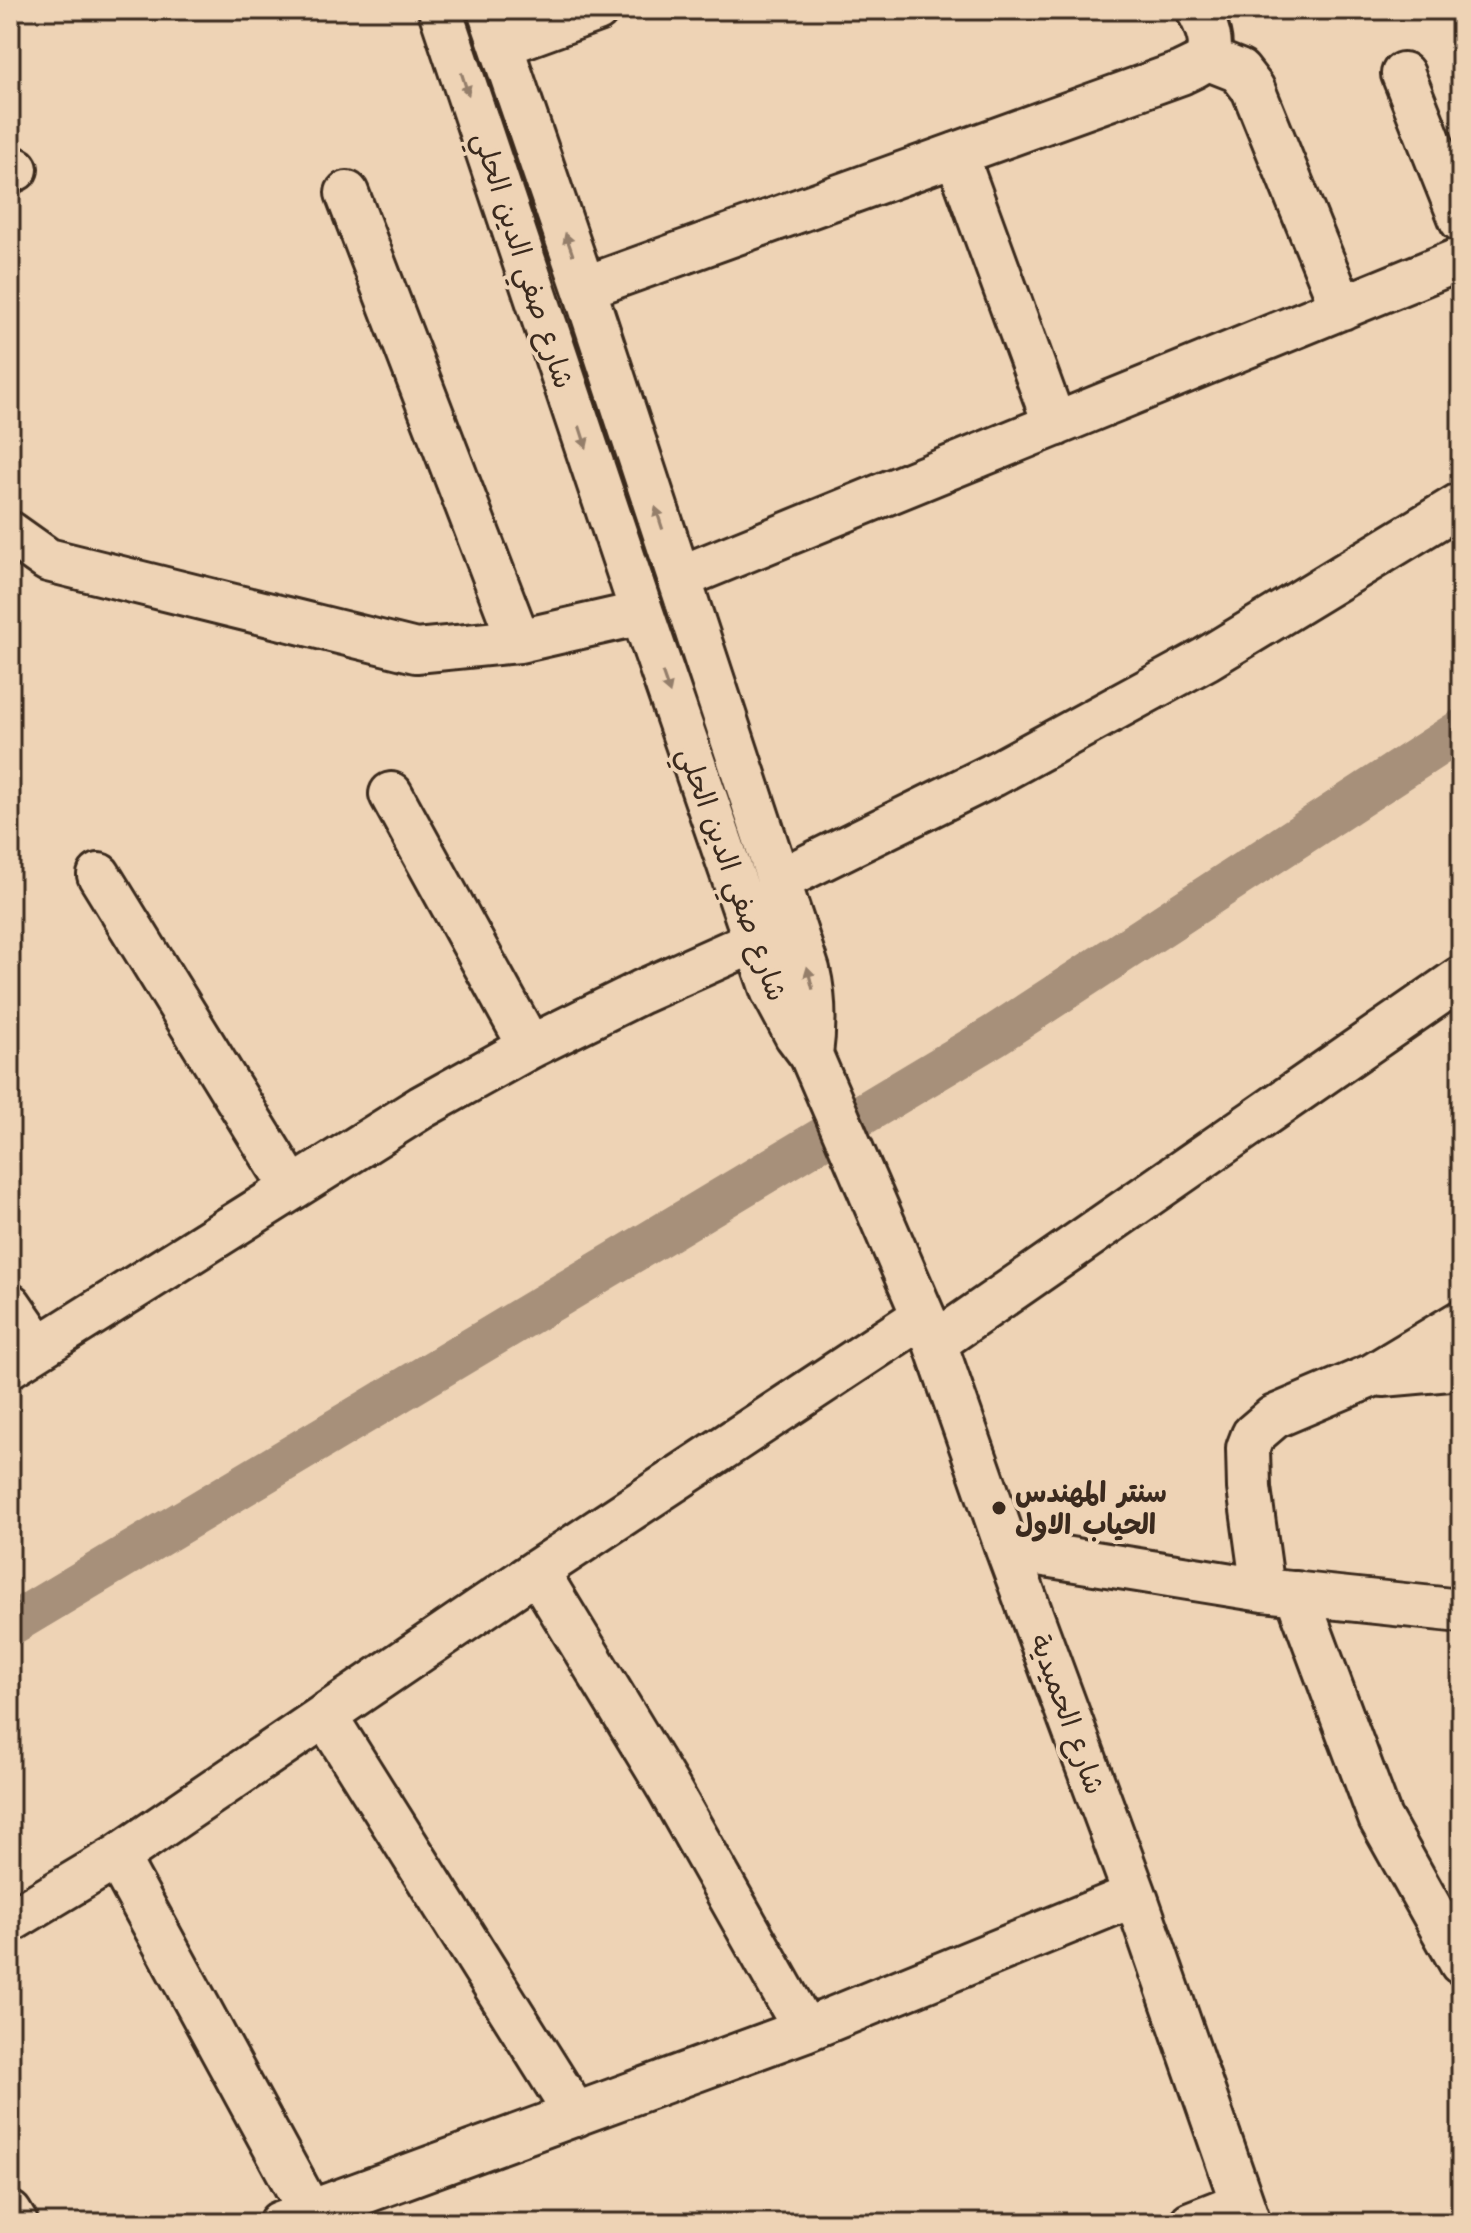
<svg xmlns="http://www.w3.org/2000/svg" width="1471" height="2233" font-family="'Architects Daughter','Playpen Sans Arabic',sans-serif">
	<rect width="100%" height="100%" fill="#eed3b5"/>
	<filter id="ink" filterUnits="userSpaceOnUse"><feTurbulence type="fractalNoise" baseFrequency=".0125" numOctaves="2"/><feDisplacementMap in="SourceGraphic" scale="16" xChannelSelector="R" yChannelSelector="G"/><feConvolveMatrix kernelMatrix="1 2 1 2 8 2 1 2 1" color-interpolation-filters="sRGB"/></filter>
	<g filter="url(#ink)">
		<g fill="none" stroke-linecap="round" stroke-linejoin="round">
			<path stroke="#a7907a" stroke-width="42" d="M10,1625L995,1035L1461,730"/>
			<defs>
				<path id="minor" d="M440,10L642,613L772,990L796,1035L811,1055L935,1343L1007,1549L1135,1895L1249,2223
					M489,10L584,288L808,970C815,999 815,1025 811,1055
					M501,45L597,10
					M1206,58L1239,71L1253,89L1342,308
					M1403,74L1461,220
					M956,154L1055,425
					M10,172L16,169
					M347,193L519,641
					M584,288L1181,73C1188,69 1198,66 1204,60C1217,47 1205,23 1198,10
					M10,533L48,560L416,651L519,641L642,613
					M679,578L1461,259
					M391,794L530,1047
					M99,875L292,1188
					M778,881L993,775L1206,659L1461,504
					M10,1305L39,1347
					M935,1343L1461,978
					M10,1366L422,1107L530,1047L641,992L755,941
					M1383,1375L1461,1368
					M1007,1549L1263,1590L1461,1611
					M537,1571L668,1787L805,2030
					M1263,1590L1249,1488L1248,1448L1253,1435L1274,1417L1373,1375L1461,1322
					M1296,1593L1380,1818L1461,1963
					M325,1715L576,2115
					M117,1857L310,2212
					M10,1921L117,1857L537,1571L923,1316
					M10,2213L16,2223
					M280,2223L805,2030L1135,1895
					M1191,2223L1242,2203"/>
			</defs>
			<use href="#minor" stroke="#3b2a1e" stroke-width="48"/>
			<use href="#minor" stroke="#eed3b5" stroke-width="42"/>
		</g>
		<defs><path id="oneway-solid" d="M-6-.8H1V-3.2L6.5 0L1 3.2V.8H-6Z" transform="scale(2)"/></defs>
		<g fill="#947e6a">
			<use href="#oneway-solid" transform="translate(465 84) rotate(72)"/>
			<use href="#oneway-solid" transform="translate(569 244) rotate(-109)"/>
			<use href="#oneway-solid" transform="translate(583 437) rotate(72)"/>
			<use href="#oneway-solid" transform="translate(659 518) rotate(-108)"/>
			<use href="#oneway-solid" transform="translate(666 683) rotate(71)"/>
			<use href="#oneway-solid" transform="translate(810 978) rotate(-104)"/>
		</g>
	</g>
	<circle fill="#3b2a1e" stroke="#eed3b5" stroke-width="3" cx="999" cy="1508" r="8"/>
	<g text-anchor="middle" stroke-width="8" stroke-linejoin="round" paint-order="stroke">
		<g font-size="28" fill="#3b2a1e" stroke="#eed3b5">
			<text transform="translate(524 260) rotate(72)" y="10">شارع صفي الدين الحلي</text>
			<text transform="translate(733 874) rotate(70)" y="10">شارع صفي الدين الحلي</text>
			<text transform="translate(1068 1714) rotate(70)" y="10">شارع الحميدية</text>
		</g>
		<g font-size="28" font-weight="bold" fill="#3b2a1e" stroke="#eed3b5" text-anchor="start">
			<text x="1015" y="1502">سنتر المهندس<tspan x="1015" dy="32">الحياب الاول</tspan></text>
		</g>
	</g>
	<rect width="1471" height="2233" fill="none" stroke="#eed3b5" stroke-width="40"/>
	<rect x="20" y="20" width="1431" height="2193" fill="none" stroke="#3b2a1e" stroke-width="3" filter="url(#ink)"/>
</svg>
